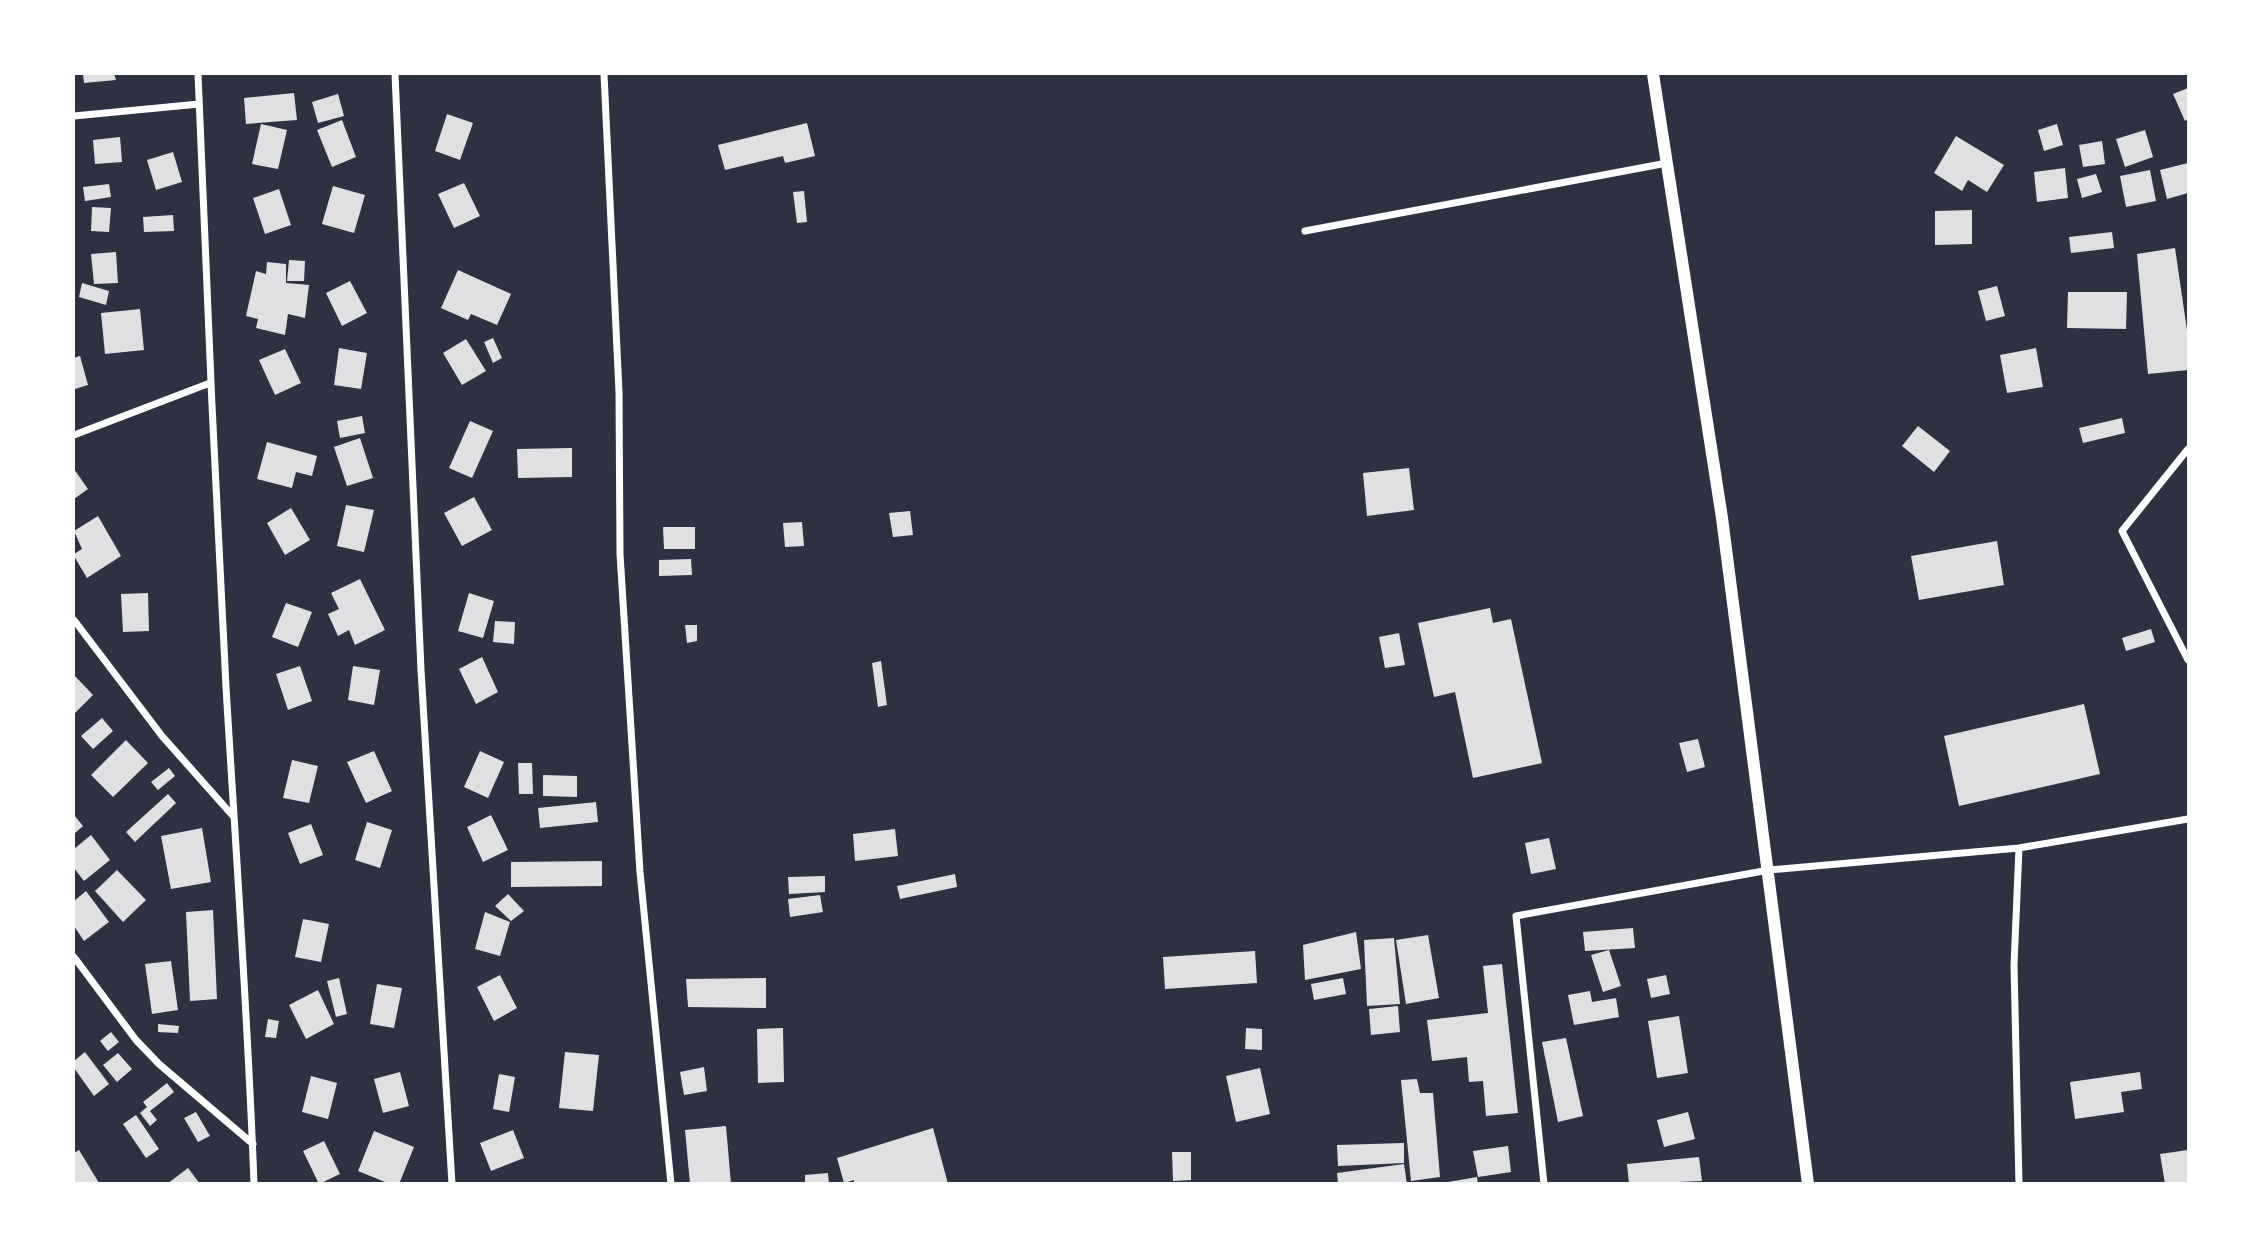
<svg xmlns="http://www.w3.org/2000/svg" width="2262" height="1257" font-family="'Open Sans',sans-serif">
	<rect width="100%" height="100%" fill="#2d3142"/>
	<path fill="#e0e0e3" d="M83,74H114L116,80L84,83Z
		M2188,88V119L2185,121L2173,94Z
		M294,93L297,120L246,124L244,98Z
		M338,94L344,116L318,123L312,102Z
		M447,114L473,123L460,160L435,151Z
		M342,120L356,157L332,167L317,130Z
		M807,123L815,156L785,163L783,156L725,170L718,145Z
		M261,124L287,130L278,169L252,164Z
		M2057,124L2063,145L2044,151L2038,130Z
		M2145,130L2153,157L2125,167L2116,139Z
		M1956,136L2004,165L1987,192L1968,180L1962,191L1934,173Z
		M120,137L122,162L95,164L93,140Z
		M2102,141L2105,164L2083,167L2079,145Z
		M173,152L182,182L156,190L147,160Z
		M2188,163V193L2167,199L2160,170Z
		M2065,168L2068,198L2037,202L2034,172Z
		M2150,170L2156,201L2126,207L2120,176Z
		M2096,174L2102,192L2082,198L2077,179Z
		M464,183L480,216L454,228L438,194Z
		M109,184L111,197L85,201L83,187Z
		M333,186L365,195L354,233L322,224Z
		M279,189L291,225L265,234L253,198Z
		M804,191L807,222L797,223L793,192Z
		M92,207L111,208L109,232L91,231Z
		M1972,210V244L1935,245V211Z
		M173,215L174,231L144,232L143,217Z
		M2112,232L2114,248L2071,253L2069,237Z
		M2175,248L2188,337V370L2148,374L2137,254Z
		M116,252L118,283L94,284L91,254Z
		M289,260L305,261L304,281H287Z
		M267,262L286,264V283L309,285L305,318L288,314L285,335L256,328L258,319L246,316L256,271L266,274Z
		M458,270L511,294L497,325L471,314L468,320L441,308Z
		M350,281L367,313L342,326L326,293Z
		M82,283L109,291L106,305L79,297Z
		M1997,286L2005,316L1986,321L1978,291Z
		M2068,292H2127L2126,329L2067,328Z
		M140,309L144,350L105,354L101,313Z
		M493,338L502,358L493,363L484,342Z
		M466,339L486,371L462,385L443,353Z
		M339,348L367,353L361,389L334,385Z
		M2036,348L2043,387L2007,393L2000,355Z
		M285,349L301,383L275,395L259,360Z
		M80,356L88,385L75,389L74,358Z
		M362,416L365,433L340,438L337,421Z
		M2122,418L2125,433L2083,443L2079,428Z
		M470,421L493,431L472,478L449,468Z
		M1918,426L1950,451L1934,472L1902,446Z
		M360,438L373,478L347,486L334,447Z
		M267,442L317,456L312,476L296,472L292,488L257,479Z
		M572,448V477L518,478L517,449Z
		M1409,468L1414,510L1367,516L1363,473Z
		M74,469L88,489L74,499Z
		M474,497L492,530L462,546L444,513Z
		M346,505L374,510L364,552L337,546Z
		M291,508L310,540L285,555L267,523Z
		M910,511L913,535L893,537L889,513Z
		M98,516L121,556L87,578L74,556V554L82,549L74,531Z
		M802,522L804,546L785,547L783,523Z
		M663,527H695V549H664Z
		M1997,541L2004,585L1919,600L1911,556Z
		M691,559L692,575L659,576V560Z
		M360,579L385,630L355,645L349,630L338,636L328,614L339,609L331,593Z
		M148,593L149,631L123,632L121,594Z
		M469,593L494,601L483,638L458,631Z
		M286,603L312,612L298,647L272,637Z
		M1490,608L1493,623L1511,619L1542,763L1473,778L1455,692L1434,697L1418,623Z
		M495,621L515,622L514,644L493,642Z
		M685,625H697V641L687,643Z
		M2151,629L2155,642L2126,651L2122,638Z
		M1399,633L1405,665L1385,668L1379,637Z
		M482,657L498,692L476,704L459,669Z
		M881,661L887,705L878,707L872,663Z
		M300,666L312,701L288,710L276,674Z
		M353,666L380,670L374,705L348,700Z
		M74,675L93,695L74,714Z
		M2084,704L2100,774L1959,806L1944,736Z
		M102,718L113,731L93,749L81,736Z
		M1698,739L1705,767L1687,772L1679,743Z
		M126,740L148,763L113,797L91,775Z
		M374,751L392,791L366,803L347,762Z
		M480,751L504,762L488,798L464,787Z
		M292,760L318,766L309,803L283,798Z
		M518,763H532L533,794H519Z
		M169,768L175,776L158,790L151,782Z
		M543,775L577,776V797L543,796Z
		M168,794L176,803L135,842L126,832Z
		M596,802L598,822L540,828L538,808Z
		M74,815L83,826L74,834Z
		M491,815L508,850L483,862L467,827Z
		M367,822L392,830L380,868L355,860Z
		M311,824L323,855L300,864L288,833Z
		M202,828L211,882L171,889L161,836Z
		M895,829L898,856L855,861L853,834Z
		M91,835L110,860L84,881L74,868V849Z
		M1549,838L1556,869L1531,874L1525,843Z
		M602,861V886L511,887V862Z
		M117,870L146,900L123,922L95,891Z
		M955,874L957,887L900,899L897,886Z
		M825,876V892L789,894L788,877Z
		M86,891L109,922L84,941L74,926V901Z
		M508,894L524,911L511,921L495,906Z
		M820,895L823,912L790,917L788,899Z
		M213,910L217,999L190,1001L186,912Z
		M485,912L510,922L500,956L475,949Z
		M303,919L329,924L321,962L295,957Z
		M1633,928L1635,948L1585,951L1583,932Z
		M1356,932L1361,969L1305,980L1303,945Z
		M1428,935L1439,998L1406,1004L1396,940Z
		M1394,938L1400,1004L1367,1006L1364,940Z
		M1609,950L1621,986L1603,992L1591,955Z
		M1255,951L1257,983L1165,989L1163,957Z
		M171,961L178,1010L152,1014L145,964Z
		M1502,964L1518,1113L1486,1116L1483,1081L1469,1082L1467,1057L1432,1061L1427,1020L1488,1013L1483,966Z
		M500,975L517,1008L494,1021L477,987Z
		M1666,975L1670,994L1651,998L1647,979Z
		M339,978L347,1014L336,1017L327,981Z
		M766,978V1008L688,1007L686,979Z
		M1343,978L1346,994L1314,1000L1311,984Z
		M377,984L402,988L394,1028L370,1024Z
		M318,990L334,1024L306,1039L289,1005Z
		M1590,991L1592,1002L1616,998L1619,1017L1574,1025L1568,995Z
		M1398,1006L1400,1032L1371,1035L1369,1009Z
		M1679,1016L1688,1073L1657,1078L1648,1021Z
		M268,1019L279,1021L276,1038L265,1037Z
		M158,1024L179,1026L178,1033L158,1032Z
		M783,1028L784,1082L758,1083L757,1029Z
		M1246,1028L1262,1029V1050L1245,1049Z
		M111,1032L119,1042L108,1051L100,1041Z
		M1566,1038L1583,1116L1558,1122L1542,1042Z
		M85,1052L109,1084L94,1096L74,1068V1061Z
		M565,1052L599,1055L593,1111L559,1108Z
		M118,1053L132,1069L117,1082L103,1065Z
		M704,1067L707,1091L684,1095L680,1072Z
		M1260,1068L1270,1114L1236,1122L1226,1076Z
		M400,1072L409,1106L383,1113L374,1079Z
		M2140,1072L2142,1089L2121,1092L2124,1112L2075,1119L2070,1082Z
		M499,1074L515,1077L509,1112L493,1109Z
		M311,1076L337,1083L328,1119L302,1112Z
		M1417,1079L1420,1093H1433L1440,1177L1411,1181L1401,1080Z
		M167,1083L174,1092L150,1111L157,1120L150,1126L140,1113L147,1107L143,1102Z
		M196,1112L210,1136L198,1142L184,1118Z
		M1688,1112L1695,1139L1664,1147L1657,1120Z
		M136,1115L159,1149L146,1158L123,1124Z
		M726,1126L731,1184H690L685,1130Z
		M933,1128L948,1184H854V1180L844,1183L837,1158Z
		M513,1130L524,1158L491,1171L480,1143Z
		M374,1131L414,1147L399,1184H390L358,1171Z
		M324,1141L340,1174L319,1184L303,1151Z
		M1404,1143V1163L1338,1166L1337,1145Z
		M1508,1146L1511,1172L1478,1177L1473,1151Z
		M79,1150L99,1183L97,1184L74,1182V1153Z
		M2188,1150V1184H2165L2160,1154Z
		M1172,1152H1191V1180L1173,1181Z
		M1699,1157L1702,1181L1629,1184L1627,1164Z
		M1404,1164L1407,1184H1338L1337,1173Z
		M188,1168L200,1184H167Z
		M828,1173L829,1184H805V1175Z
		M1477,1177L1478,1184H1448V1182Z"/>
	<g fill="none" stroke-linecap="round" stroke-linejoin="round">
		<path stroke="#fff" stroke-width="7" d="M198,74C206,278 215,483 226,687C236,853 248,1018 254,1184
			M395,74L421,670L452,1184
			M604,74L619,392L620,554L640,872L671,1184
			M74,116L199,104
			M1305,231L1667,163
			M74,435L210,383
			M2188,449L2122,531L2188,660
			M74,620L162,736L233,816
			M2019,848L2014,965L2019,1184
			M74,957L136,1040L159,1064L253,1144
			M1544,1184L1516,916L1769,870L2019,848L2188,819"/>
		<path stroke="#fff" stroke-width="12" d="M1653,74L1722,518L1808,1184"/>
	</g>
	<rect width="2262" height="1257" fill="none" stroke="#ffffff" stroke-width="150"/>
</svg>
